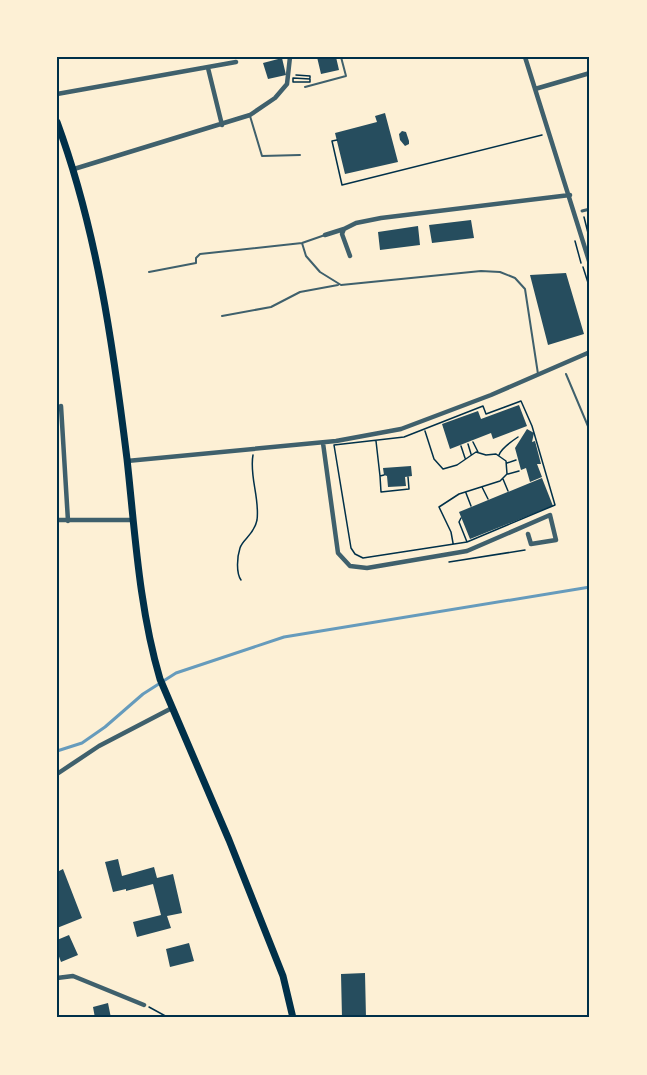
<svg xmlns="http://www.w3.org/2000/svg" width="647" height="1075" font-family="'PT Serif',serif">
	<rect width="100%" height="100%" fill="#fdf0d5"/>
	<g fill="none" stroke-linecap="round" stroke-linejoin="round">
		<path stroke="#669bbc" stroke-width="3" d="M57,751L82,743L105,727L143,694L176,673L284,637L590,587"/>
	</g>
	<path fill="#264d5e" d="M317,57H336L339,70L321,74Z
		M282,58L286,75L268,79L263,63Z
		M385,113L398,162L345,174L335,133L377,122L375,116Z
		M402,131L406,132L409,141V144L405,146L400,140L399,134Z
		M471,220L474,238L432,243L429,225Z
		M418,226L420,245L380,250L378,232Z
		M566,273L584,334L548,345L530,275Z
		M519,405L527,426L493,439L491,433L450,449L442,424L478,411L481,419Z
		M527,429L534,433L532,442L535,441L541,464H537L542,477L530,482L526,468L521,470L515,448Z
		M411,466L412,476L405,477L406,486L388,487L387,476L384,475L383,468Z
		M542,478L553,506L470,539L459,512Z
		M118,859L122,876L154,867L157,878L173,874L182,913L167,916L171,928L137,937L133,922L161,915L153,884L126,891V889L113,892L105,862Z
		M63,869L82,918L57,928V872Z
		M69,935L78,955L61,962L57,951V940Z
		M189,943L194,961L170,967L166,949Z
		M365,973L366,1018H342L341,974Z
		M108,1003L111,1018H95L93,1007Z"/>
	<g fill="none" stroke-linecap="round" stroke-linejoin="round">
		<path stroke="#003049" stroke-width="1.5" d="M296,75L310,76V78
			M293,78L310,79V82H293Z
			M337,140L332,141L342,185L542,135
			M584,217L588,233
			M575,241L581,263
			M583,267L590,289
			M521,401L532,426L555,505L467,542L363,558L355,554L351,548L334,445L404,437L483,406L486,414Z
			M425,431L434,459L443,469L457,465L476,452L486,455L496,454L506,461L507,474L500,481L459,494L439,507L451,532L453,543
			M376,441L380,476L384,475
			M473,442L478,452
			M468,444L471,454
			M461,446L465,458
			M499,455C501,449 512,441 518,437
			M507,463L516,460
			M508,474L519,471
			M380,476L381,492L409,489L408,477
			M503,479L508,491
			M482,487L488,499
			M466,493L471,506
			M461,518L459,522L467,542
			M449,562L525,550
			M241,580C236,573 237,557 240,548C243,539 254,535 257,520C260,498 249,476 253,455
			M149,1007L169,1018"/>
		<path stroke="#3f606c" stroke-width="2" d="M305,87L346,76L341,57
			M250,116L262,156L300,155
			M302,243L306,256L320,272L341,285L481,271L500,272L515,278L525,289L538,374
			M149,272L196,263V258L200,254L302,243L325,235
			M222,316L271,307L300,292L338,285
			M566,374L590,431"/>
		<path stroke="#3f606c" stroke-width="3" d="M582,211L590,209"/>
		<path stroke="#3f606c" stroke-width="4.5" d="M525,57L590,264
			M208,68L222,125
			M535,89L590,73
			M57,94L236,62
			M74,169L250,115L275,98L287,84L290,57
			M325,235L344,229
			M350,256L342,234L344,229L356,223L381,218L570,195
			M61,406L68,521
			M323,443L338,553L350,566L367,568L467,551L550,515L556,540L531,544L528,534
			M127,461L336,441L401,429L491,395L590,352
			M57,520H133
			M57,774L99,746L172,708
			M57,978L73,976L144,1005"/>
		<path stroke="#003049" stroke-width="7" d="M57,122C97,231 113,345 127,459C135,532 139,608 160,679L229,840L283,976L293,1018"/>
	</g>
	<rect width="647" height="1075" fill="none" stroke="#fdf0d5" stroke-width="117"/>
	<rect x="58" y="58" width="530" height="958" fill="none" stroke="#003049" stroke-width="2"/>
</svg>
